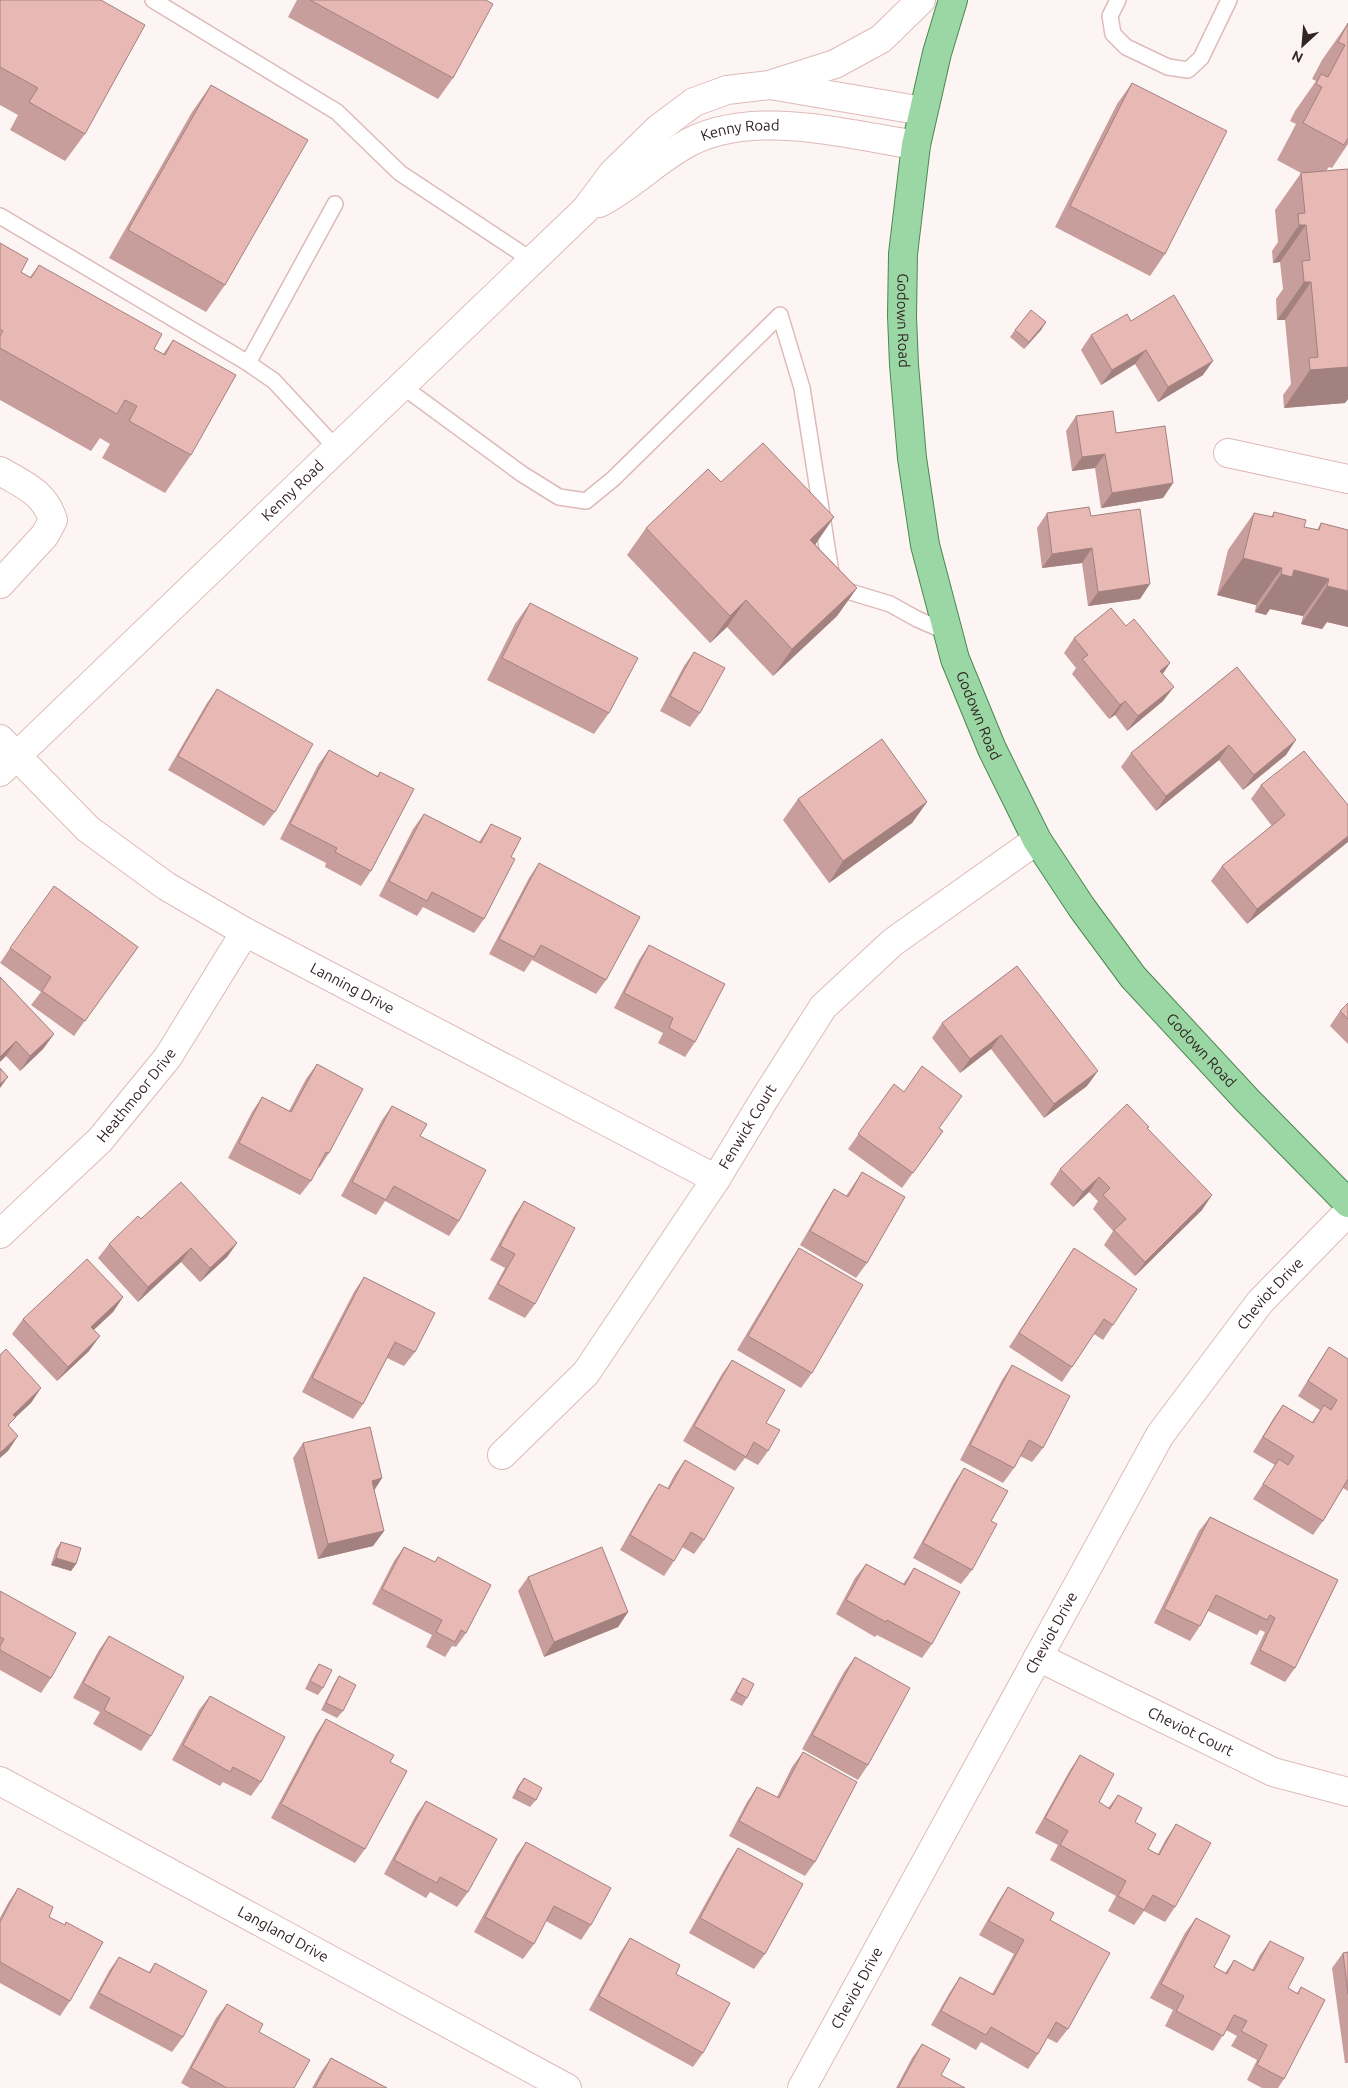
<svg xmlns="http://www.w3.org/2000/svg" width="1348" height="2088" font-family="Ubuntu,sans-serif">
	<rect width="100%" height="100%" fill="#fcf5f4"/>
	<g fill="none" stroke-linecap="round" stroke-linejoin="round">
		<defs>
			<path id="lane" d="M153,0L337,112L400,173L533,261
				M1118,0L1110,16L1113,34L1126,47L1168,67L1188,70L1201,58L1229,0
				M0,216L248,363L274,381L337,449
				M248,363L335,204
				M402,386L522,474L559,497L586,501L613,479L780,315L802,388L832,579L844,590L890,604L917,619L949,633"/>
			<g id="street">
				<path d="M775,83L835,64L881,39L921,0"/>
				<path id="s1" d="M599,203C629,188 652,164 681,147C746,106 844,134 916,145"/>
				<path d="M1228,453L1348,479"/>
				<path d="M0,471C24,485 44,492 53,520L45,535L0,584"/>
				<path id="s2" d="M0,739L88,829L166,886L245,932L716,1179"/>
				<path id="s3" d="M0,772L586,209L613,173L658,129L694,102L727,90L770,85L923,111"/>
				<path id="s4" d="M0,1234L100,1140L168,1057L245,932"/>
				<path id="s5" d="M502,1455L586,1373L716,1179L765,1098L823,1007L893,942L1037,840"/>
				<path id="s6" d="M1038,1657L1273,1772L1348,1792"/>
				<path id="s7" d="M0,1781L567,2088"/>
				<path id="s8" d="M802,2088L1160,1435L1260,1302L1348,1212"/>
			</g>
			<g id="primary">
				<path id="s9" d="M953,0L937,53L916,145L903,254L902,316L904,365L912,458L925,545L955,659L992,749L1037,840L1082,908L1133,977L1247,1100L1348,1203"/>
			</g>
		</defs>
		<use href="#lane" stroke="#debab8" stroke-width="18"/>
		<use href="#street" stroke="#debab8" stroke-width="30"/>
		<use href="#primary" stroke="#4b8850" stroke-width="30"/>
		<use href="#lane" stroke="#fff" stroke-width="15"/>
		<use href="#street" stroke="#fff" stroke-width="28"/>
		<use href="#primary" stroke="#9bd7a4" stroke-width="28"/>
	</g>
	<path fill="#c89e9c" d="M0,0L85,134L65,161L10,130L18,115L0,105Z
		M297,0H486L453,78L438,99L288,17Z
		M1348,23V144L1332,168L1329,167L1326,171L1348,169V399L1345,403L1284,408L1283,395L1291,384L1285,320H1277L1276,299L1283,289L1280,262L1273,263L1272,251L1278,242L1275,210L1301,173L1277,160L1296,124L1290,121L1295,111L1316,81L1312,79L1322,60Z
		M1132,83L1165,254L1150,276L1055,227L1117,104Z
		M211,85L225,285L206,312L109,258L192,112Z
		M0,243L21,272L30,277L39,265L154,349L163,354L173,340L191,455L165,493L102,458L110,444L100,438L91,451L0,400Z
		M1131,321L1203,375L1158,402L1135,364L1101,385L1081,350L1091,335Z
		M1046,322L1041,330L1024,349L1010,337L1015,330Z
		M1076,416L1116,433L1173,483L1163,498L1101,508L1095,468L1072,471L1066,431Z
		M721,482L834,517L815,544L857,588L837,616L773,676L727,627L710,643L627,555L646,528Z
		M1274,512L1304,527L1317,530L1321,523L1348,530V627L1327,622L1322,629L1301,624L1303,616L1270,609L1266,615L1255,612L1256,605L1217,595L1228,550L1254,513L1271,517Z
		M1047,513L1091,516L1140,599L1088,606L1082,563L1042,568L1037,528Z
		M530,603L609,713L594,734L487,680L515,624Z
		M1126,626L1170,663L1163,673V701L1127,731L1115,715L1109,719L1072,674L1076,668L1064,653L1074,638Z
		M694,652L700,713L690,727L660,711L684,666Z
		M1237,667L1286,755L1243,790L1219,760L1156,811L1121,767L1131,753Z
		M217,689L275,812L264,826L168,770L207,703Z
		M329,750L377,776L380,772L371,871L361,886L325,867L326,863L280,839L318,765Z
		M1261,785L1348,805L1247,924L1211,881L1222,866L1272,826L1251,799Z
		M798,799L927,802L912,823L829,883L783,820Z
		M424,814L479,842L491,824L511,857L484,919L474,933L423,907L417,916L379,896L413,829Z
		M539,863L606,980L596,994L532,960L524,972L489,954L529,878Z
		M649,945L695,1042L685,1057L658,1043L663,1033L614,1008L639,960Z
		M138,947L74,1036L31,1005L41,992L0,963L10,948Z
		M1017,966L1087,1086L1044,1118L991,1049L960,1073L932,1038L942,1023Z
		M0,977L54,1034L43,1049L20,1071L6,1056Z
		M1348,1003V1044L1330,1026L1340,1011Z
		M317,1064L329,1153L319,1168L318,1167L311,1181L300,1195L228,1158L252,1112L262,1097L289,1111L306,1079Z
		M894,1084L939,1128L943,1131L902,1188L848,1149Z
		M392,1106L420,1136L459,1221L449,1236L385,1201L376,1215L341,1196L382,1120Z
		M1149,1127L1147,1129L1202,1210L1135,1276L1104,1245L1113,1231L1093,1209L1098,1201L1089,1192L1073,1207L1050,1184L1060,1169Z
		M862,1172L867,1263L856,1278L800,1245L824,1204L834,1189L846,1196Z
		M524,1201L535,1304L525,1318L488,1299L505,1268L490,1260L514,1216Z
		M141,1219L237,1243L227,1257L200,1282L181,1262L138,1302L98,1258L109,1244Z
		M799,1248L812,1373L801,1388L737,1350L789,1263Z
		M1074,1248L1113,1325L1103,1340L1094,1334L1062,1382L1009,1347Z
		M364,1277L415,1352L404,1366L387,1358L363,1404L353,1419L302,1392L354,1292Z
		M123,1297L113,1312L93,1330L89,1351L57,1381L12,1334L23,1319Z
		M1329,1347L1348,1359V1491L1343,1488L1323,1521L1313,1535L1253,1499L1275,1465L1253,1452L1273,1419L1283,1405L1312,1422L1320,1410L1298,1396L1319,1362Z
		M732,1360L766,1423L768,1451L758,1465L745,1458L735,1471L683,1441L722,1374Z
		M1012,1365L1043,1448L1032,1462L1020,1456L1014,1468L1003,1483L960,1460L1002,1380Z
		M303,1443L382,1478L374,1491L384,1531L373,1546L318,1559L293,1458Z
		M685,1460L704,1540L694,1554L682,1547L674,1561L664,1576L620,1550L649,1499L659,1484L667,1489L675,1474Z
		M964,1468L991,1521L972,1570L961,1584L913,1558L954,1483Z
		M1210,1517L1338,1580L1295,1668L1285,1682L1250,1664L1265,1632L1260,1630L1257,1635L1208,1611L1200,1626L1190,1641L1154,1623L1199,1531Z
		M61,1542L76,1564L71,1571L51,1565L56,1549Z
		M404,1547L435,1562L438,1557L466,1633L456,1647L452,1646L445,1657L426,1647L432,1635L372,1604L394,1561Z
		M866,1564L903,1584L914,1568L932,1644L922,1658L877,1635L875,1637L836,1614L855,1578Z
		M528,1577L628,1612L618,1627L544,1657L518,1591Z
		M0,1591L51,1678L41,1693L0,1670Z
		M109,1636L151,1736L141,1751L93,1724L100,1712L73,1698L99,1650Z
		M855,1657L868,1765L858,1780L802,1749L844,1672Z
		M319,1664L323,1688L318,1695L305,1689L314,1671Z
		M339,1676L343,1711L337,1718L321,1710L334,1684Z
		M743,1678L747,1698L742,1706L730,1700L738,1686Z
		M210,1696L261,1782L251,1796L223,1782L220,1786L172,1760L199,1710Z
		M326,1719L390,1762L365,1849L355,1863L271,1818L316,1734Z
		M803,1752L815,1862L805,1876L729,1836L747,1802L757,1787L777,1797L792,1767Z
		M1080,1755L1099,1802L1108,1808L1118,1795L1135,1822L1148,1849L1158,1854L1166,1839L1176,1824L1175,1907L1165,1922L1144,1911L1134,1925L1108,1911L1116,1896L1050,1860L1058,1845L1035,1833L1070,1770Z
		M524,1778L536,1800L530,1807L512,1798L518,1786Z
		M426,1801L468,1892L457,1907L430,1892L426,1898L384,1874L416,1815Z
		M526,1842L591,1925L581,1940L546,1921L534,1944L523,1959L474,1932L516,1856Z
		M738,1848L765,1954L754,1969L689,1933L728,1863Z
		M1008,1887L1050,1920L1068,2029L1057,2043L1047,2038L1038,2054L1028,2069L981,2042L976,2050L931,2025L950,1992L960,1977L992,1994L1014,1954L979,1935L998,1902Z
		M18,1888L49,1917L64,1925L66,1922L70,2001L60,2016L0,1983V1918L8,1903Z
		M1196,1918L1214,1967L1225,1973L1234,1960L1252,1970L1260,1955L1270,1941L1288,1988L1297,1993L1301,1987L1284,2079L1278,2088H1262L1247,2080L1257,2060L1231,2046L1237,2036L1226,2030L1213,2051L1165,2026L1173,2010L1150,1998L1185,1933Z
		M630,1938L676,1974L703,2053L693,2067L589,2010L620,1953Z
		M1348,1952V2063H1345L1332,1968L1343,1953Z
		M119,1957L149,1972L155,1963L183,2037L172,2052L89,2008L109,1971Z
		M227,2004L259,2032L294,2088H190L181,2083L216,2018Z
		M922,2044L941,2075L965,2088H896L912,2058Z
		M331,2058L387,2088H312L321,2072Z"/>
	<path fill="#a2817f" d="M1299,225H1306L1280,262L1273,263Z
		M1304,282H1311L1285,320H1277Z
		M1046,322L1041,330L1024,349L1029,342Z
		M1146,350L1135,364L1101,385L1112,370Z
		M1213,361L1203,375L1158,402L1168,387Z
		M1348,367V399L1345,403L1284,408L1310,370Z
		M1105,454L1095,468L1072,471L1082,457Z
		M1173,483L1163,498L1101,508L1112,493Z
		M834,517L815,545L810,540Z
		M1092,548L1082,563L1042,568L1052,554Z
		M1243,558L1282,568L1256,605L1217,595Z
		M1294,570L1329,579L1303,616L1270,609L1266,615L1255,612L1281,574Z
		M1150,584L1140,599L1088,606L1098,592Z
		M1327,586L1348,587V627L1327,622L1322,629L1301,624Z
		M857,588L837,616L773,676L792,649Z
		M746,600L727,627L710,643L730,616Z
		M1170,663L1160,678V671Z
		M1174,687L1163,701L1127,731L1138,716Z
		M1125,701L1115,715L1109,719L1120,705Z
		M1296,740L1286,755L1243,790L1254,775Z
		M1229,745L1219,760L1156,811L1166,796Z
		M927,802L912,823L829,883L843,861Z
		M1348,836V842L1247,924L1257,909Z
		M54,1034L43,1049L20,1071L30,1056Z
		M1001,1035L991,1049L960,1073L970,1059Z
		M16,1041L6,1056L0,1062V1057Z
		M1098,1071L1087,1086L1044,1118L1054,1104Z
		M8,1077L0,1088V1084Z
		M1099,1177L1089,1192L1073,1207L1083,1192Z
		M1212,1195L1202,1210L1135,1276L1145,1262Z
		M237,1243L227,1257L200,1282L210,1268Z
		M191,1248L181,1262L138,1302L148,1287Z
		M123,1297L113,1312L81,1342L91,1327Z
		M100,1336L89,1351L57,1381L68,1367Z
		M41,1388L31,1403L3,1429L13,1415Z
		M18,1436L8,1451L0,1458V1453Z
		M382,1478L372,1493V1481Z
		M384,1531L373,1546L318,1559L328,1544Z
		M56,1558L76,1564L71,1571L51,1565Z
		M628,1612L618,1627L544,1657L554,1642Z"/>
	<path fill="#e8b8b5" stroke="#a2817f" d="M0,0H101L145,25L85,134L29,102L38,88L0,67Z
		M310,0H486L493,4L453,78Z
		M1348,23V138L1344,145L1303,123L1322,87L1316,84L1321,74L1328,77L1345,45L1338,42Z
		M1132,83L1227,131L1165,254L1070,206Z
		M211,85L308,140L225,285L128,230Z
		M1348,169V367L1310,370L1309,358L1318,357L1311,282H1304L1302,261L1310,260L1306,225H1299L1298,214L1305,213L1301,173Z
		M0,243L28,259L21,272L31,278L39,265L162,334L154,349L165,355L173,340L236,375L191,455L129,421L137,406L125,400L117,414L0,348V336L3,331L0,329Z
		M1174,295L1213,361L1168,387L1146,350L1112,370L1091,335L1127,314L1131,321Z
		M1031,310L1046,322L1029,342L1015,330Z
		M1113,411L1116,433L1165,426L1173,483L1112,493L1105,454L1082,457L1076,416Z
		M763,443L834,517L810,540L857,588L792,649L746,600L730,616L646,528L708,469L721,482Z
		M1089,507L1091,516L1140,509L1150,584L1098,592L1092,548L1052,554L1047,513Z
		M1274,512L1306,520L1304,527L1319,530L1321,523L1348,530V591L1327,586L1329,579L1294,570L1292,577L1281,574L1282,568L1243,558L1254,513L1273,517Z
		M530,603L638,658L609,713L502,658Z
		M1111,608L1126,626L1134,619L1170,663L1160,671L1174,687L1138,716L1125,701L1120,705L1082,659L1088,655L1074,638Z
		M694,652L725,668L700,713L670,696Z
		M1237,667L1296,740L1254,775L1229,745L1166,796L1131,753Z
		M217,689L313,744L275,812L178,756Z
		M882,739L927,802L843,861L798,799Z
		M329,750L378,777L380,772L414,789L371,871L335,852L337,848L290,824Z
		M1304,751L1348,805V836L1257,909L1222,866L1285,815L1261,785Z
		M424,814L481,843L491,824L521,838L511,857L515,859L484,919L432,892L427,901L389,881Z
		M539,863L640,917L606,980L541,945L534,957L499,939Z
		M54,886L138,947L85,1021L42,991L51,977L10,948Z
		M649,945L725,984L695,1042L669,1028L673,1018L624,993Z
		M1017,966L1098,1071L1054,1104L1001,1035L970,1059L942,1023Z
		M0,977L54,1034L30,1056L16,1041L0,1057Z
		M1348,1003V1019L1340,1011Z
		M317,1064L363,1089L329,1153L326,1152L311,1181L239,1143L262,1097L291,1112Z
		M922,1066L962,1096L939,1128L943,1131L913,1173L858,1134L894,1084L904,1092Z
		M0,1068L8,1077L0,1084Z
		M1127,1104L1149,1127L1147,1128L1212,1195L1145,1262L1114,1230L1126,1219L1103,1195L1110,1188L1099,1177L1083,1192L1060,1169Z
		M392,1106L427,1124L420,1136L486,1170L459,1221L394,1186L386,1200L352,1182Z
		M862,1172L905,1197L867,1263L810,1231L834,1189L848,1197Z
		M181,1182L237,1243L210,1268L191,1248L148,1287L109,1244L138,1216L141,1219Z
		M524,1201L575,1228L535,1304L498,1284L515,1254L500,1246Z
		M799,1248L863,1285L812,1373L748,1336Z
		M1074,1248L1137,1289L1113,1325L1104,1319L1072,1367L1019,1333Z
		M87,1259L123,1297L91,1327L100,1336L68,1367L23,1319Z
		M364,1277L435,1313L415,1352L395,1342L363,1404L312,1378Z
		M1329,1347L1348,1359V1479L1323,1521L1263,1484L1279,1459L1288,1465L1294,1456L1263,1437L1283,1405L1313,1423L1324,1405L1331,1410L1337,1400L1308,1381Z
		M6,1349L41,1388L13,1415L16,1417L8,1425L18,1436L0,1453V1355Z
		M732,1360L785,1390L766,1423L780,1430L768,1451L754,1442L746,1457L694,1426Z
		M1012,1365L1070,1396L1043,1448L1029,1440L1014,1468L970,1445Z
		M370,1427L382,1478L372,1481L384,1531L328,1544L303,1443Z
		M685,1460L734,1488L704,1540L691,1532L674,1561L630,1535L659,1484L669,1489Z
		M964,1468L1008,1491L991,1521L997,1524L972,1570L923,1543Z
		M1210,1517L1338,1580L1295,1668L1260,1650L1275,1618L1270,1615L1267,1620L1216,1595L1200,1626L1164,1609Z
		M61,1542L81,1548L76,1564L56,1558Z
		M404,1547L435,1562L438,1557L491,1585L466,1633L461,1630L455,1642L436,1632L442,1620L382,1589Z
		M602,1547L628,1612L554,1642L528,1577Z
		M866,1564L905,1585L914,1568L960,1592L932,1644L887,1620L886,1622L846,1600Z
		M0,1591L76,1633L51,1678L0,1650V1646L4,1639L0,1637Z
		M109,1636L184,1677L151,1736L104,1710L110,1698L83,1683Z
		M855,1657L910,1688L868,1765L812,1735Z
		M319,1664L332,1670L323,1688L310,1681Z
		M339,1676L356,1685L343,1711L326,1703Z
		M743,1678L754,1684L747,1698L736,1692Z
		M210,1696L285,1737L261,1782L233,1767L230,1772L183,1745Z
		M326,1719L394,1755L390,1762L407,1771L365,1849L281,1804Z
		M803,1752L857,1782L815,1862L739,1821L757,1787L779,1798Z
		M1080,1755L1114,1774L1099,1802L1110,1809L1118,1795L1142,1808L1135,1822L1156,1834L1148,1849L1159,1855L1176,1824L1211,1843L1175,1907L1153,1895L1144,1910L1118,1896L1126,1881L1060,1845L1068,1831L1045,1818Z
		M524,1778L542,1788L536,1800L517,1790Z
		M426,1801L497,1839L468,1892L440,1877L437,1883L394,1860Z
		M526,1842L611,1888L591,1925L554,1906L534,1944L485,1917Z
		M738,1848L803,1884L765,1954L700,1918Z
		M1008,1887L1054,1913L1050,1920L1110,1953L1068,2029L1056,2022L1038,2054L991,2027L986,2035L941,2011L960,1977L994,1995L1024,1940L989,1921Z
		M18,1888L53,1907L49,1917L65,1925L66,1922L103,1942L70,2001L0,1962V1922Z
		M1196,1918L1230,1936L1214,1967L1227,1974L1234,1960L1254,1971L1270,1941L1304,1958L1288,1988L1298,1994L1301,1987L1325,2000L1284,2079L1257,2065L1267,2045L1241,2031L1247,2021L1234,2015L1223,2036L1176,2011L1184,1996L1161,1984Z
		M630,1938L680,1965L676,1974L730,2003L703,2053L599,1996Z
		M1348,1952V1994L1343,1953Z
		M119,1957L150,1973L155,1963L207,1991L183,2037L99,1993Z
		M227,2004L263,2024L259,2032L310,2060L294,2088H227L191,2068Z
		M922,2044L950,2059L941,2075L965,2088H898Z
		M331,2058L387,2088H315Z"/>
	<g text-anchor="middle" stroke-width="4" stroke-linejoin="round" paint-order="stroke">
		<g font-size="15" fill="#322524" stroke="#fcf5f4">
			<text dy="5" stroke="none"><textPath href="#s1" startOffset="162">Kenny Road</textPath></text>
			<text dy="5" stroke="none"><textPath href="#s9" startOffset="326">Godown Road</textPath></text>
			<text dy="5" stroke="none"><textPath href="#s3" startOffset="406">Kenny Road</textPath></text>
			<text dy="5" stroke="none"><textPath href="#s9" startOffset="731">Godown Road</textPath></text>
			<text dy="5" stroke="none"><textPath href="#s2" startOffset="435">Lanning Drive</textPath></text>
			<text dy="5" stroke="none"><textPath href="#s9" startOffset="1136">Godown Road</textPath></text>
			<text dy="5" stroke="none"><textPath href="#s4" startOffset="195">Heathmoor Drive</textPath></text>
			<text dy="5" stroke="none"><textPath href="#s5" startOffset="412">Fenwick Court</textPath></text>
			<text dy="5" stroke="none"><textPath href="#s8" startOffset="924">Cheviot Drive</textPath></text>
			<text dy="5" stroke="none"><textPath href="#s8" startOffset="519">Cheviot Drive</textPath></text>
			<text dy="5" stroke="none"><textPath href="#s6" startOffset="170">Cheviot Court</textPath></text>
			<text dy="5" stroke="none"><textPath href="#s7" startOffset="322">Langland Drive</textPath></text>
			<text dy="5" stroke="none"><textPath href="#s8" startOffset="114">Cheviot Drive</textPath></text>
		</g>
	</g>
	<g transform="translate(1303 45) rotate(206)" stroke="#fcf5f4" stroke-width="4" paint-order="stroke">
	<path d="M0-4L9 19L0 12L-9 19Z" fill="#322524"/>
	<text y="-8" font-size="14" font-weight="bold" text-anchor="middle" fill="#322524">N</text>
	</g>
</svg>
